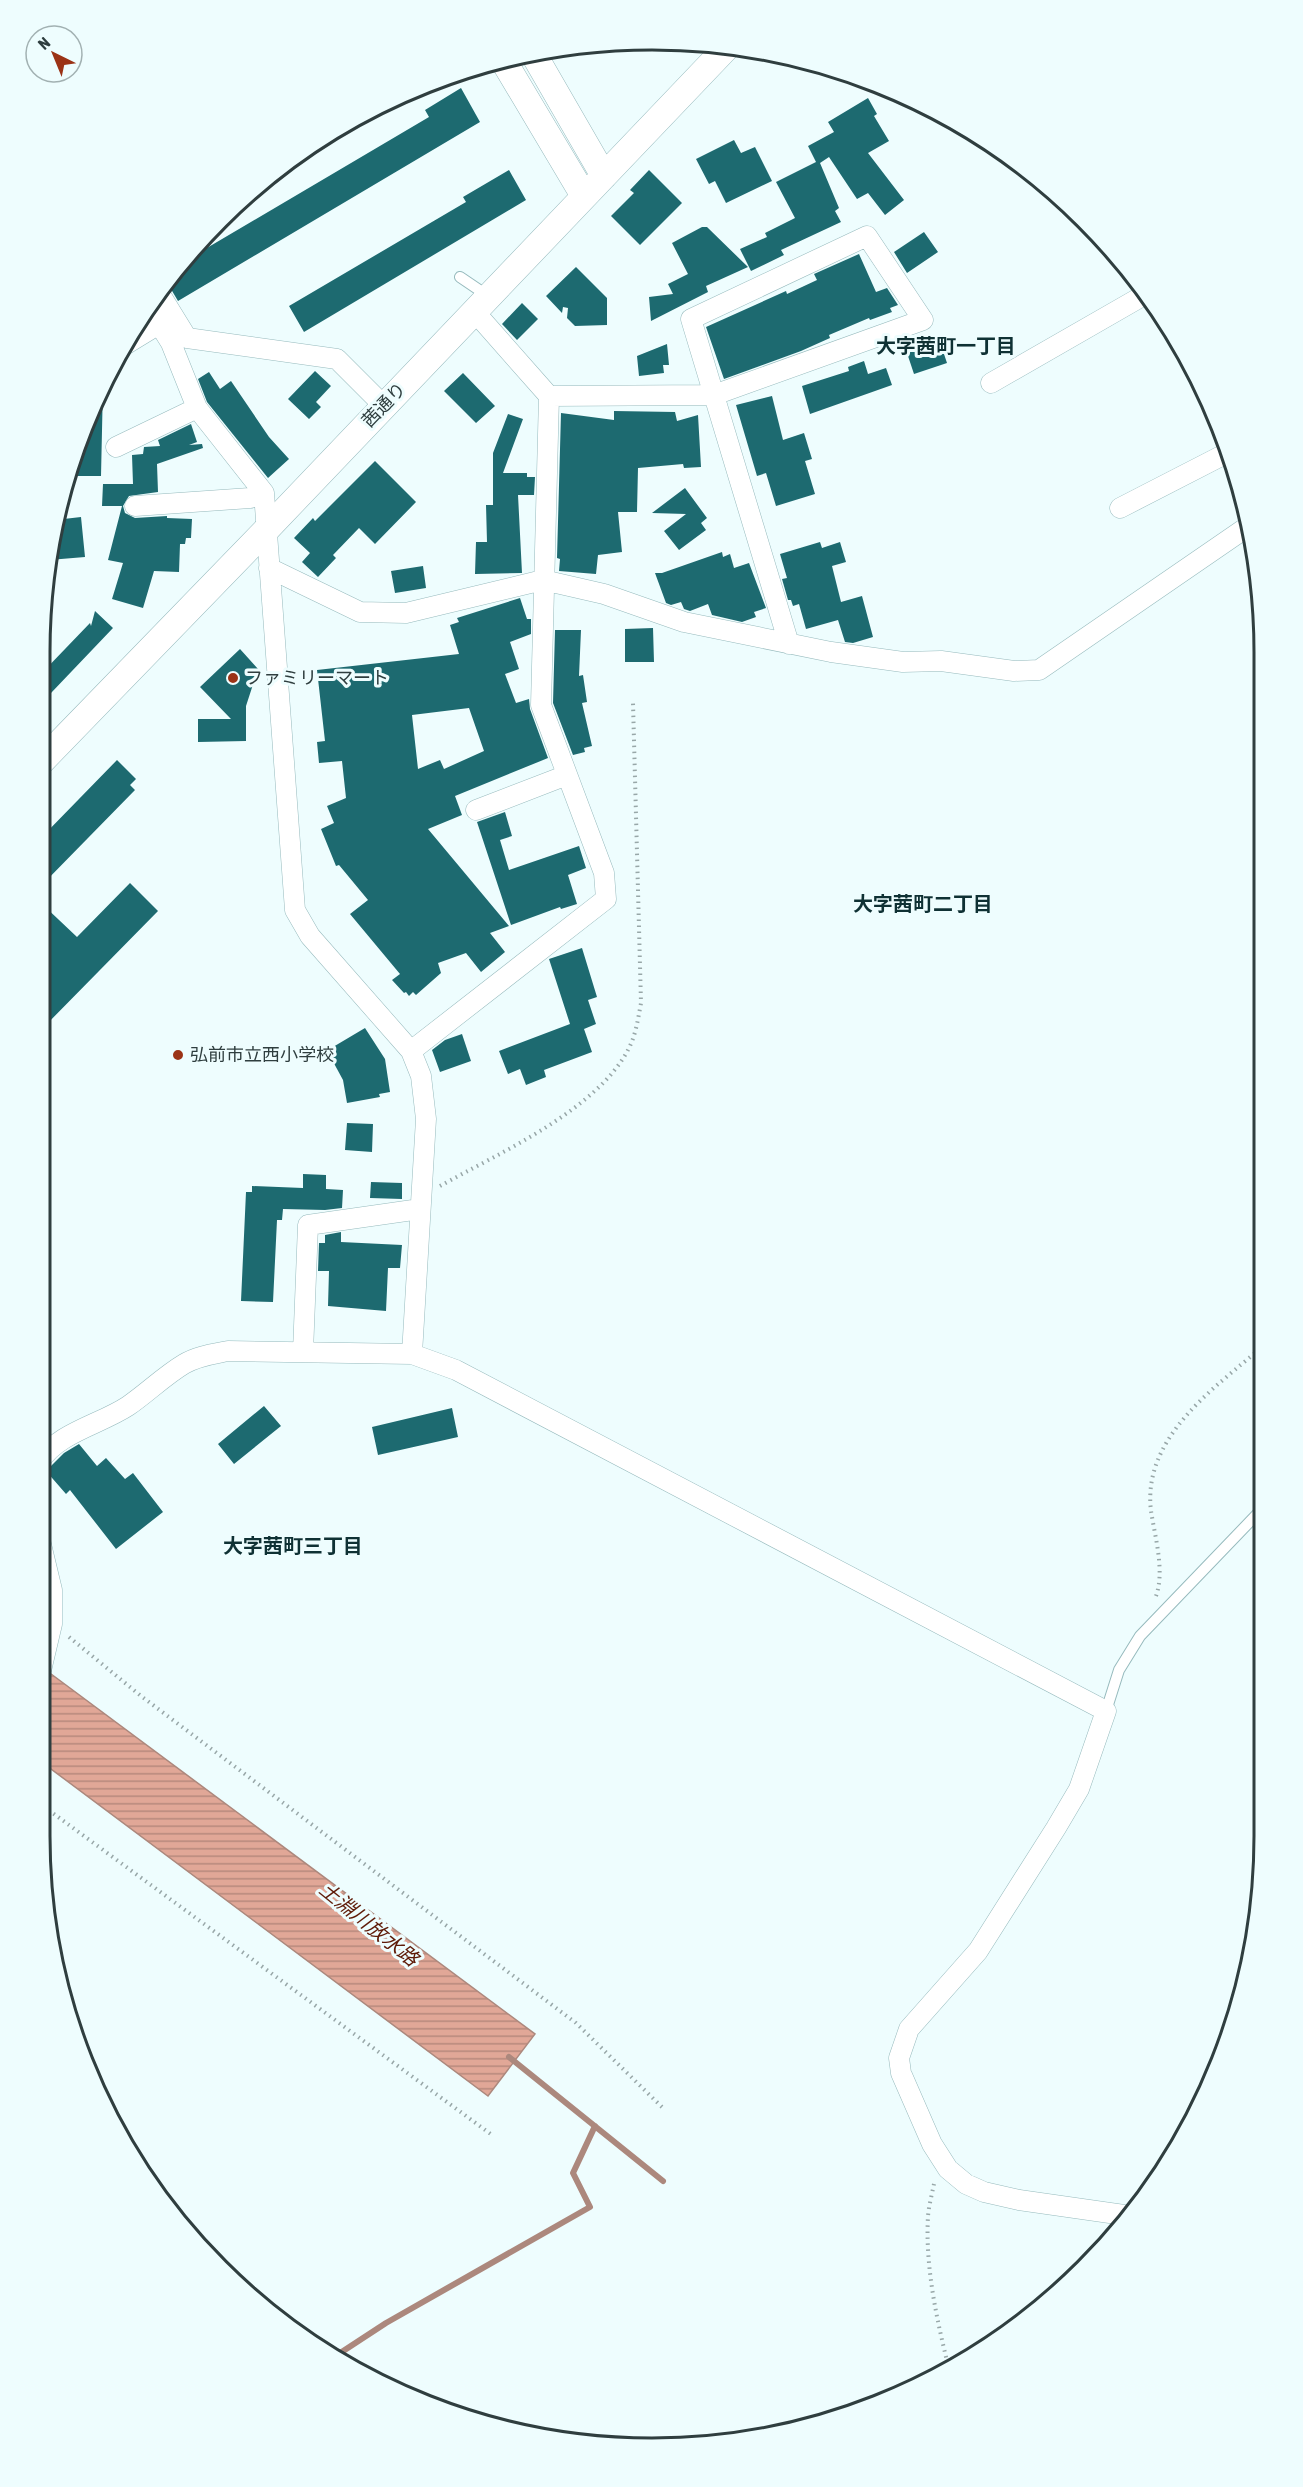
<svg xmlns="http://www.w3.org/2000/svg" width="1303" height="2487" font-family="'Asap Condensed','Noto Sans JP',sans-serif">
	<defs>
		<pattern id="water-rules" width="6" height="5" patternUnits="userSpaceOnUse" patternTransform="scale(1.5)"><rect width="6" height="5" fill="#e1a797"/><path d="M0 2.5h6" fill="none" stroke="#b7897d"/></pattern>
	</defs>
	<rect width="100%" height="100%" fill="#eefdfe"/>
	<path fill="url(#water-rules)" stroke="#ac887d" stroke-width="1.5" d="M39,1665L535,2034L488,2096L39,1760Z"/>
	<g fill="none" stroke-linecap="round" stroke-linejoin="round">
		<path stroke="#ac887d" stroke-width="6" d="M509,2057L663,2181
			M334,2357L386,2323L590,2207L573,2173L595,2126"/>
	</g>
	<path fill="#1d6a70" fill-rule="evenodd" d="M461,88L480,122L178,301L165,279L178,265L429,117L425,110Z
		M868,98L877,114L874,116L889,141L868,153L904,200L885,215L868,193L857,199L829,157L820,163L839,208L835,211L841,222L781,250L784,255L751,271L740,249L767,237L765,233L795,218L776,182L816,162L808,146L834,132L828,122Z
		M734,140L741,153L755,147L772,181L726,203L715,181L709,184L696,159Z
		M509,170L526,200L304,332L289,306L466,202L463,197Z
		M649,170L682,203L640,245L611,216L634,193L630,190Z
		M702,227H707L748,267L706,286L708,292L651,321L649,297L673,294L668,284L688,274L672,243Z
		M924,232L938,252L907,273L894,252Z
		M859,254L876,292L887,288L898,305L890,308L892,312L870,320L869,318L829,335L830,338L801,351L724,379L706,327L786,291L787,294L817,280L814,274Z
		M576,267L607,298V325L575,326L567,318L568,308L563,307L562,313L546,296Z
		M522,303L538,319L517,340L502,324Z
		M940,342L947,363L914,374L907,353Z
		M667,344L669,365H663L664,373L639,376L637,356Z
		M864,361L868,374L886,368L892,385L810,414L802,386L849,371L848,367Z
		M315,371L331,386L316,402L321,407L309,419L288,399Z
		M209,372L220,389L231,381L269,437L289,459L268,478L207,402L198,379Z
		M463,373L495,406L476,423L444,391Z
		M101,385H103L101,476H75L76,451Z
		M772,396L783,440L804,433L812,459L805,461L815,494L776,506L766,473L757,476L736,405Z
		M614,411L675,412L677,421L698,415L701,467L684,468L683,464L638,468L637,512H618L622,552L598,555L596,574L559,571L560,559L557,558L561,413L614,420Z
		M508,414L523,419L503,473H527V477H535L534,495H518L522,573L475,574L476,542H487L486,505H493V453Z
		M191,424L197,442L189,445L202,444L203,448L157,464L158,492L129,496L123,506L125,513L135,518L167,516V518L192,519L191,538H186L185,544H180L179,572L154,571L143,608L112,599L123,563L108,560L122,506H102L103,484H133L132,455L143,454L144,447L160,446L158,440Z
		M375,461L416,502L375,544L359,528L333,555L336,558L318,577L302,562L310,553L294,538L313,518L315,521Z
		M685,488L707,518L701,523L706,530L679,550L664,531L686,514L652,513Z
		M81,517L85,557L49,560L55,520Z
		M820,542L822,548L840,542L846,562L832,566L841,602L862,596L873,637L853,643L845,642L838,620L806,629L799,604L793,606L791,600H788L782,579L787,578L780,554Z
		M722,552L723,557L730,554L734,568L749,563L766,608L754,612L756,617L742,622L712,615L708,604L690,611L684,609L681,602L671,605L666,603L655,573H662Z
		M423,566L426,588L395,593L391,571Z
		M520,598L527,619H531V634L510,642L519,669L505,674L516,703L529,699L530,709L548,758L455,796L462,815L428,829L509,926L490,933L505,952L481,972L466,953L438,963L441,973L416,995L413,992L409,996L406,992L404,993L392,980L400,974L350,914L368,900L339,865L336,866L321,829L334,823L327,806L346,798L342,761L319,763L317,742L325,741L317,670L459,654L450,625L459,622L457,618ZM469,708L484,751L444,769L440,760L418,769L412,715Z
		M95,611L113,628L51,693L40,682V675L90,623L91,626Z
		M653,628L654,662H625V629Z
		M555,630H581L579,676L583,675L587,702L582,703L592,746L584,748L585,752L573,755L553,703Z
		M240,649L258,669L246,706V741L198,742V719H231L200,687Z
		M117,760L136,779L130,785L135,790L40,887V839Z
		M505,812L512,836L500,840L509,870L579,846L586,868L568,875L577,904L561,909L560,907L511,925L477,822Z
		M130,883L158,911L40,1031V902L77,937Z
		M582,948L597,997L588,1000L596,1024L584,1029L592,1052L544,1070L546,1077L526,1085L520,1069L508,1074L499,1051L570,1024L549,959Z
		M365,1028L385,1059L390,1092L379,1094L380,1097L347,1103L343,1080L330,1056L336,1052L333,1047Z
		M462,1034L471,1061L440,1072L432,1050L445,1040Z
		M347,1123L373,1124L372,1152L345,1150Z
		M303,1174L326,1175V1189L343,1190L342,1208L325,1210L283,1209L282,1220H277L273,1302L241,1301L246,1192H252V1186L303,1188Z
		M371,1182L402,1183V1199L370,1198Z
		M341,1232V1242L402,1245L400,1268H388L386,1311L328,1306L329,1271H318L319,1243H325V1235Z
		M264,1406L281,1426L234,1464L218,1444Z
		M452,1408L458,1437L378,1455L372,1427Z
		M79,1444L97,1466L106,1458L125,1479L133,1473L163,1512L116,1549L70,1490L66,1494L46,1471L64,1453Z"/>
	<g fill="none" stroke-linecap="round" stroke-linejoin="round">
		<defs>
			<path id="service" d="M460,277L488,296
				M1106,1711L1119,1670L1140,1636L1262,1509"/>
			<path id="minor" d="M158,291L187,338L337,359L384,406
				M148,306L171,343L197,408L264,493L295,910L310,936L411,1051L421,1076L426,1119L412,1354
				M474,311L549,396L714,395L923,320L867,236L691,319L789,644
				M123,346L159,324
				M991,383L1146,294
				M116,447L197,408
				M135,506L250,498L264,493
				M1120,508L1227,453
				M269,568L360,612L406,613L543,580L604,594L684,622L831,652L903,662L941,661L1014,671L1039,670L1247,527
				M476,810L567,775
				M411,1051L606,899L604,873L541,705L549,396
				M303,1352L308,1225L420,1209
				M39,1462C59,1432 99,1425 128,1406C147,1393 164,1376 184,1364C197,1356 213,1354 228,1351L412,1354L456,1370L1106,1711L1079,1789L1056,1828L978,1951L909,2029L899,2058L901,2073L932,2144L948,2169L966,2184L984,2192L1019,2200L1131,2216
				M39,1679L52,1624V1590L39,1536"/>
			<path id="tertiary" d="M533,53L604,176
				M503,60L584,196
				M40,763L266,530L728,46"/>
		</defs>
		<use href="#service" stroke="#96babd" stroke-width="12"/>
		<use href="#minor" stroke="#96babd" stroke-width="21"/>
		<use href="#tertiary" stroke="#96babd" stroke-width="27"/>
		<path stroke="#98a7a8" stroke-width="4" stroke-dasharray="1.5 4.5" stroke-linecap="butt" d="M440,1186C499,1153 598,1110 629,1048C636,1034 638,1019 641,1003L633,703
			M1156,1596C1165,1571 1155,1537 1151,1511C1142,1438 1213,1389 1261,1348
			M69,1637L141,1696L576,2023L665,2110
			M39,1803L492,2135
			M934,2184C932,2194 929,2205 928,2216C925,2267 937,2321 949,2369"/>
		<use href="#service" stroke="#fff" stroke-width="10"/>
		<use href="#minor" stroke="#fff" stroke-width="20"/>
		<use href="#tertiary" stroke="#fff" stroke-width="26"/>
	</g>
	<g fill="#9b3316" stroke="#eefdfe" stroke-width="2">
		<circle cx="233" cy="678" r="6"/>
		<circle cx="178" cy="1055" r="6"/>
	</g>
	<g text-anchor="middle" stroke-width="6" stroke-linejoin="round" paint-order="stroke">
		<g font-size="18" fill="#2f3e3f" stroke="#eefdfe">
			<text transform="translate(384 405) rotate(-46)" y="6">茜通り</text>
		</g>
		<g font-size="18" fill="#2f3e3f" stroke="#eefdfe" text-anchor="start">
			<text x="245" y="684">ファミリーマート</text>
			<text x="190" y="1061">弘前市立西小学校</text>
		</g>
		<g font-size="20" font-weight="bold" fill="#0f3134" stroke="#eefdfe">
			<text x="946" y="353">大字茜町一丁目</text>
			<text x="923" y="911">大字茜町二丁目</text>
			<text x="293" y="1553">大字茜町三丁目</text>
		</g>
		<g font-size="20" font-style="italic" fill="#5f1b08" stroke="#eefdfe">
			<text transform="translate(369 1924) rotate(39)" y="7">土淵川放水路</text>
		</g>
	</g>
	<path d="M0 0H1303V2487H0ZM652 50H652A602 602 0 0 1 1254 652V1836A602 602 0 0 1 652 2438H652A602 602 0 0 1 50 1836V652A602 602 0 0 1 652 50Z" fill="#eefdfe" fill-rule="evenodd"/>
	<path fill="none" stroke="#2f3e3f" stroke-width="3" d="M652 50H652A602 602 0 0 1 1254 652V1836A602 602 0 0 1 652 2438H652A602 602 0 0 1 50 1836V652A602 602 0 0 1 652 50Z"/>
	<g transform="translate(54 54) rotate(317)"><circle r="28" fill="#eefdfe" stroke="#a2b1b2" stroke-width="1.5"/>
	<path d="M0-4.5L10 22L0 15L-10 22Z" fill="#9b3316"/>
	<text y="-9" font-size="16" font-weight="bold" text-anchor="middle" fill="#2f3e3f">N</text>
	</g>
</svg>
